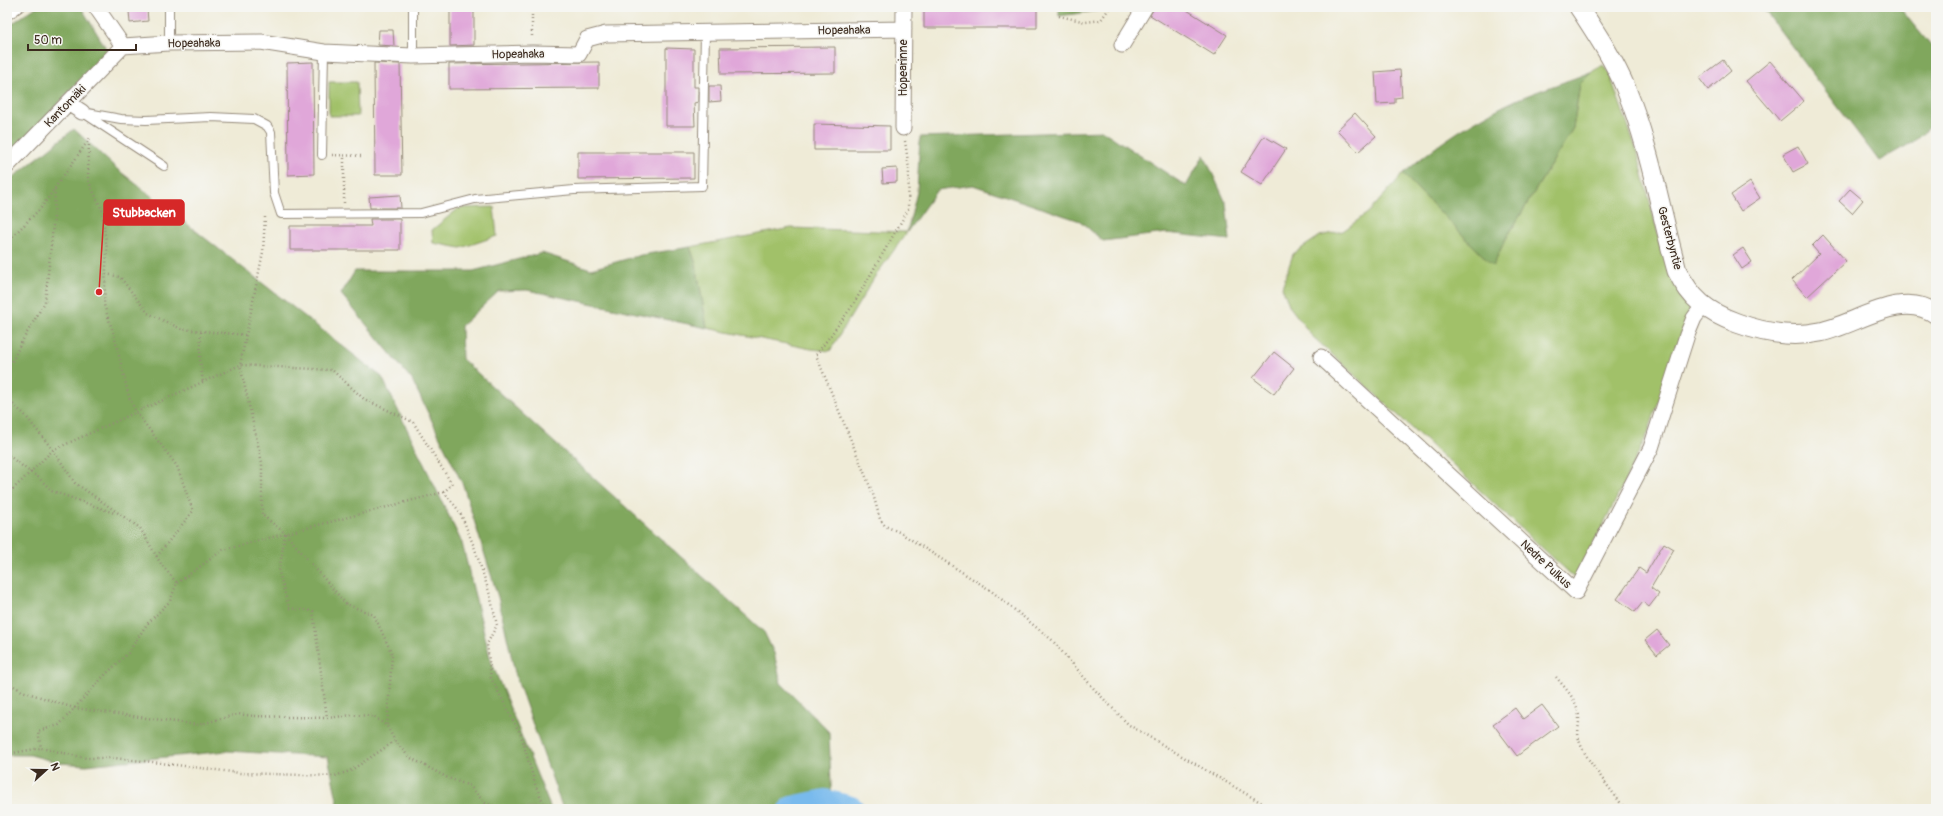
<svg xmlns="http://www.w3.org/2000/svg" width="1943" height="816" font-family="Pangolin,sans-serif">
	<rect width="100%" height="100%" fill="#f6f6f2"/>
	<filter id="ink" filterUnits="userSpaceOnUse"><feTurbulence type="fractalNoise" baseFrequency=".025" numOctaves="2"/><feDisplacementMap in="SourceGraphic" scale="8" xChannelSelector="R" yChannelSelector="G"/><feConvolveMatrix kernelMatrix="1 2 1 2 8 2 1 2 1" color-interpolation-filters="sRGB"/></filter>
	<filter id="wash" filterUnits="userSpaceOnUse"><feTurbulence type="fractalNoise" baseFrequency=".012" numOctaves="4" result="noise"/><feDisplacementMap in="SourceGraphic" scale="16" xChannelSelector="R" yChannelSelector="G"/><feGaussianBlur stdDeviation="0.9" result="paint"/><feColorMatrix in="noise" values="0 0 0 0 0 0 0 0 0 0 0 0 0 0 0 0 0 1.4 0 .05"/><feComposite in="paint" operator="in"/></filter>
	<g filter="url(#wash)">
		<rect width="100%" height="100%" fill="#efebd7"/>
		<path fill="#a1c169" stroke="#6e7644" d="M1603,65L1609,73L1637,151L1663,254L1690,309L1648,433L1607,518L1575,578L1312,336L1290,307L1282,287L1293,254L1320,236L1343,231L1369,212L1403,174L1493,265L1504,242L1573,128L1580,84L1593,71Z
			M329,82H357L358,116H329Z
			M494,207L497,236L461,248L433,243L432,230L459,208Z
			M791,228L907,232L874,278L830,351L811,349L707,328L696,264L690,247Z"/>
		<path fill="#80a75d" stroke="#5e683e" d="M36,7H81L107,50L33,132L7,157V27Z
			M1059,7H1124L1059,16Z
			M1762,7H1901L1903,12L1936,52V122L1913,142L1879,161Z
			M1593,71L1580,84L1573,128L1504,242L1493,266L1403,174C1437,143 1477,118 1518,99C1543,89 1568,81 1593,71Z
			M74,129L117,169L382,377L462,543L491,661L551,809H339L328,757L227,751L86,765L60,763L30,755H7V182Z
			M1103,131L1186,186L1204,155L1226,203L1230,240L1166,233L1103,241L1080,221L973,185L937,190L907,232L917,192L920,137Z
			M690,247L696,264L707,328L527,290L499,291L461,326L462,359L764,632L774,653L781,683L829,732L832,809H563L516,677L498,597L463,485L412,380L341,294L355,271H473L542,253L591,269L641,255Z"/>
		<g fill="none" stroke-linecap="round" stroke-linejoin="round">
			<path stroke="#78baed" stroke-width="26" d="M792,809L825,802L851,809"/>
		</g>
		<g id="blocks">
			<path fill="#e0a7d9" d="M450,7H474V45L450,46Z
				M924,7H1037V28H924Z
				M1155,7H1182L1227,35L1214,55L1150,15Z
				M147,9L148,21L130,23L129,11Z
				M379,30H393L394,46L378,45Z
				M835,47V73L721,74L720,48Z
				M666,48L694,49V87H698V102L694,103L695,126H666Z
				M1723,60L1731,71L1708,90L1699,78Z
				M1770,61L1804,101L1780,121L1746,81Z
				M313,62L314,174L288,175L287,63Z
				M599,62V88L449,89V64Z
				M374,63L400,64L402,175H375Z
				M1400,70L1402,97L1395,98V103L1377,104L1375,72Z
				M709,86H720L721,101L709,102Z
				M1355,113L1376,136L1358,152L1337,130Z
				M814,124L890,126V150H814Z
				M1264,136L1286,149L1262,185L1241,172Z
				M1798,146L1808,164L1793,172L1783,154Z
				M578,152H694V178L578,179Z
				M897,168V182L883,183L882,169Z
				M1750,182L1760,198L1741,211L1731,195Z
				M1850,189L1863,200L1852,213L1839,201Z
				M400,195L401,208H370L369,197Z
				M370,219H400V250H290V226H371Z
				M1823,235L1846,261L1807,297L1792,280L1819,254L1812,246Z
				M1743,248L1752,262L1742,269L1733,255Z
				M1274,352L1294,368L1274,394L1253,378Z
				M1664,543L1674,549L1651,588L1659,594L1649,607L1643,602L1635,612L1617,599L1639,568L1646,573Z
				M1657,630L1669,645L1657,655L1645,640Z
				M1542,705L1558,726L1517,756L1493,724L1515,708L1523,719Z"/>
		</g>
	</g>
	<g filter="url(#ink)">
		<use href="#blocks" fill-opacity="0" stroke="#958a7a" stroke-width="1"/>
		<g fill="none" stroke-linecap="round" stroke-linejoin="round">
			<defs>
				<path id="service" d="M169,7V43
					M413,7V56
					M7,16L20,7
					M82,112L121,119L146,120L211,117L254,119L267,126L271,132L274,193L281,214L421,213L475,199L574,190L702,186L705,32
					M85,114L164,166
					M322,155L324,52"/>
				<path id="minor" d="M96,7L123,46
					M1122,45L1145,7
					M123,46L169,43L261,42L324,52L413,56L532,53L579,54L587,39L606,34L904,29
					M68,103L82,112
					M903,128L904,7
					M7,166L123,46
					M1321,357L1576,592L1651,448L1687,335L1694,318L1703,306"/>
				<path id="tertiary" d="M1579,7C1596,33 1614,60 1626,89C1650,147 1660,210 1677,271C1691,299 1707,312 1737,323C1764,333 1791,338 1820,332C1856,325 1900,289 1936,314"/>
			</defs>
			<use href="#service" stroke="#958a7a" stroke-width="10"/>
			<use href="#minor" stroke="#958a7a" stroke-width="17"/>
			<use href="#tertiary" stroke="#958a7a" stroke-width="21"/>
			<path stroke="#958a7a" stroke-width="2.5" stroke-dasharray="1 3" stroke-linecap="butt" d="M532,7V39
				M1059,16L1086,22L1101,20L1110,7
				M89,141L88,180L102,210L107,250L104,305L114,335L129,397L136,412L177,466L193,511L157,556
				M905,141L909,169L908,210L853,305L816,355L873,494L880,519L885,526L899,532L990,590L1052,640L1095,690L1129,725L1272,809
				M332,155L363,156
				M344,203V156
				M265,217L263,252L240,365L332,370L364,399L413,422L452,484L444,492L460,512L475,549L490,595L497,625L487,644L491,678L521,735L535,784L546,809
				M7,242L41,208L90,138
				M106,274L120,277L148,313L181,329L246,335
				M201,332L200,359L203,382
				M7,372L21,343L45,302L54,217L55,188
				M7,399L24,414L53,450L75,483L140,528L161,564L177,583L170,601L147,624L128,653L102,678L59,725L38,731L41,748L86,758H114L153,762L240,773L335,776L350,771L395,741
				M7,452L8,455L30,472L38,477L52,491L114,513
				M7,495L53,450L240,365L262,463V515L285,533L346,604L374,615L392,654L387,726
				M285,534L279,572L289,608L313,611L327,718
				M177,583L223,550L444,492
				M1556,677C1566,689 1579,702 1579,719C1579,726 1577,733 1579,740C1584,758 1613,792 1625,809
				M7,682L22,691L74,708L198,725L238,714L254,716L327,718L352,715L373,716L387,726L395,741L409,757L448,778L470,786L485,803L505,809
				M7,754L41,748"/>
			<use href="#service" stroke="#fff" stroke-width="8"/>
			<use href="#minor" stroke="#fff" stroke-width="15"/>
			<use href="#tertiary" stroke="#fff" stroke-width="19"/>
		</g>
	</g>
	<g text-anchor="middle" stroke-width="3" stroke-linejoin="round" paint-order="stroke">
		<g font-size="12" fill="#3b2a1e" stroke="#f6f6f2">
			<text transform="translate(844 30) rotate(-1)" y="4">Hopeahaka</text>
			<text transform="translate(194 43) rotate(-1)" y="4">Hopeahaka</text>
			<text transform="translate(518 54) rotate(-1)" y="4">Hopeahaka</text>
			<text transform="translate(903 68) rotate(-90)" y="4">Hopearinne</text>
			<text transform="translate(65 106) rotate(-46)" y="4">Kantomäki</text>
			<text transform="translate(1670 238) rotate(75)" y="4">Gesterbyntie</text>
			<text transform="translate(1546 564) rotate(43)" y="4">Nedre Pulkus</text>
		</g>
	</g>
	<path fill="none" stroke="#d62828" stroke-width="1.5" d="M99 292L104 213"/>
	<circle fill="#d62828" stroke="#f6f6f2" stroke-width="1.5" cx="99" cy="292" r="4"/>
	<rect fill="#d62828" stroke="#d62828" stroke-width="1.5" x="104" y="200" width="80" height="25" rx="4"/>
	<g font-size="13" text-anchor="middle" font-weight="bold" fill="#fff">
		<text x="144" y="217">Stubbacken</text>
	</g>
	<rect width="1943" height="816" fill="none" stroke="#f6f6f2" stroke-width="24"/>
	<g transform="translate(46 770) rotate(69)" stroke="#f6f6f2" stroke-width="3" paint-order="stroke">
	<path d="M0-3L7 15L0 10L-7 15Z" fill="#3b2a1e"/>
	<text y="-6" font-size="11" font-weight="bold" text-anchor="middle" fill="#3b2a1e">N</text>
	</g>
	<path d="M28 44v6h108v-6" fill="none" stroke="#3b2a1e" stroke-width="2"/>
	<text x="34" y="44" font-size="12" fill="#3b2a1e" stroke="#f6f6f2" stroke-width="3" paint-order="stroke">50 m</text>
</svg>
